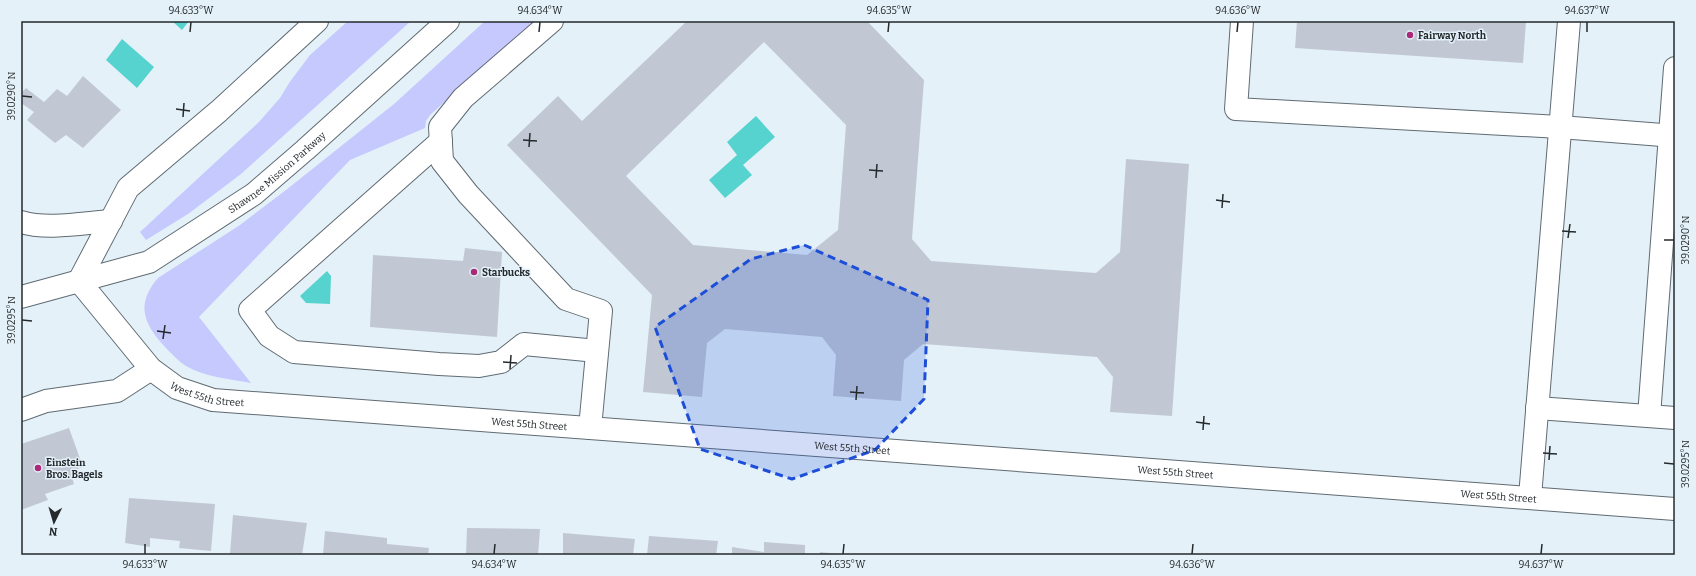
<svg xmlns="http://www.w3.org/2000/svg" width="1696" height="576" font-family="Bitter,serif">
	<rect width="100%" height="100%" fill="#e4f1f9"/>
	<path fill="#c5c9fd" d="M348,21H411L241,174L188,214L146,240L140,232L259,122L280,98L289,83L310,55Z
		M485,21H535L430,115L426,121L425,128L350,160L199,317L251,383C230,379 205,377 186,366C178,361 172,354 165,347C144,324 135,305 158,278L240,225L286,190L394,104Z"/>
	<path fill="#56d3ce" d="M172,21H189L182,30Z
		M122,39L154,67L137,88L106,60Z
		M756,116L775,137L743,165L752,175L725,198L709,180L737,155L727,142Z
		M327,271L331,276L330,304L306,303L300,296Z"/>
	<path fill="#c1c8d4" fill-rule="evenodd" d="M687,21H867L924,80L912,239L931,261L1096,273L1120,252L1126,159L1189,164L1172,416L1110,412L1113,377L1097,357L923,344L904,360L901,401L833,396L836,355L822,337L725,329L707,343L702,397L643,392L652,295L507,145L558,96L582,121ZM764,42L846,125L838,230L807,255L693,245L626,176Z
		M1297,21H1526L1523,63L1295,48Z
		M83,76L121,110L83,148L66,135L55,143L27,120L34,112L21,103V93L26,88L44,102L57,89L67,96Z
		M465,248L502,252L497,337L370,327L373,255L463,261Z
		M69,428L83,467L70,472L74,484L45,494L48,500L21,510V444Z
		M129,498L215,504L211,551L179,548L180,541L150,538V547L125,543Z
		M233,515L307,523L302,555L230,554Z
		M467,528L540,529L538,555H466Z
		M325,531L387,538V544L429,548L428,555H323Z
		M563,533L635,539L633,555H563Z
		M649,536L718,541L716,555H647Z
		M764,542L805,545V555H732V547L764,552Z
		M820,552L840,554V555H820Z"/>
	<g fill="none" stroke-linecap="round" stroke-linejoin="round">
		<defs>
			<g id="minor">
				<path d="M552,21L463,98L440,127L442,161L468,194L566,299L601,311L590,428"/>
				<path d="M1242,21L1236,109L1560,127L1675,136"/>
				<path d="M441,141L250,310L269,336L294,352L439,364L479,366L501,362L524,344L597,351"/>
				<path d="M21,222C47,230 83,223 111,221"/>
				<path id="s1" d="M79,281L151,369L177,388L213,400L1675,509"/>
				<path d="M1537,408L1675,418"/>
				<path d="M21,410L46,401L117,391L151,369"/>
				<path d="M1649,416L1675,68"/>
				<path d="M1530,497L1569,21"/>
			</g>
			<g id="highway">
				<path d="M79,281L128,188L219,111L317,21"/>
				<path id="s2" d="M21,297L149,262L254,194L305,150L448,21"/>
			</g>
		</defs>
		<use href="#minor" stroke="#606b72" stroke-width="24"/>
		<use href="#highway" stroke="#606b72" stroke-width="24"/>
		<use href="#minor" stroke="#fff" stroke-width="22"/>
		<use href="#highway" stroke="#fff" stroke-width="22"/>
	</g>
	<path fill="#1d4ed8" fill-opacity="0.2" stroke="#1d4ed8" stroke-width="3" stroke-dasharray="8 5" stroke-linejoin="round" d="M804,245L928,300L924,399L875,450L792,479L700,449L655,327L751,259Z"/>
	<path fill="none" stroke="#252a2d" stroke-width="1.5" d="M190,32L191,22M539,32L540,22M888,32L889,22M1237,32L1238,22M1587,32V22M22,96L32,97M176,109L190,111M183,117L184,103M523,140L537,141M529,147L530,133M869,170L883,171M876,178L877,164M1216,200L1230,202M1222,208L1223,194M1562,231L1576,232M1568,238L1570,224M1664,240H1674M22,320L32,321M157,331L171,333M163,339L165,325M503,362L517,363M510,369L511,355M850,392L864,393M856,400L857,386M1196,422L1210,424M1203,430L1204,416M1543,453L1557,454M1549,460L1550,446M1664,463L1674,464M145,554V544M494,554L495,544M843,554L844,544M1192,554L1193,544M1541,554L1542,544"/>
	<g fill="#ab2a77" stroke="#e4f1f9" stroke-width="1.5">
		<circle cx="1410" cy="35" r="4"/>
		<circle cx="474" cy="272" r="4"/>
		<circle cx="38" cy="468" r="4"/>
	</g>
	<g text-anchor="middle" stroke-width="3" stroke-linejoin="round" paint-order="stroke">
		<g font-size="10" font-weight="bold" fill="#252a2d" stroke="#e4f1f9" text-anchor="start">
			<text x="1418" y="39">Fairway North</text>
			<text x="482" y="276">Starbucks</text>
			<text x="46" y="466">Einstein<tspan x="46" dy="12">Bros. Bagels</tspan></text>
		</g>
		<g font-size="10" fill="#252a2d" stroke="#e4f1f9">
			<text dy="4" stroke="none"><textPath href="#s2" startOffset="289">Shawnee Mission Parkway</textPath></text>
			<text dy="4" stroke="none"><textPath href="#s1" startOffset="177">West 55th Street</textPath></text>
			<text dy="4" stroke="none"><textPath href="#s1" startOffset="501">West 55th Street</textPath></text>
			<text dy="4" stroke="none"><textPath href="#s1" startOffset="825">West 55th Street</textPath></text>
			<text dy="4" stroke="none"><textPath href="#s1" startOffset="1149">West 55th Street</textPath></text>
			<text dy="4" stroke="none"><textPath href="#s1" startOffset="1473">West 55th Street</textPath></text>
		</g>
	</g>
	<rect width="1696" height="576" fill="none" stroke="#e4f1f9" stroke-width="44"/>
	<g transform="translate(54 522) rotate(185)" stroke="#e4f1f9" stroke-width="3" paint-order="stroke">
	<path d="M0-3L7 15L0 10L-7 15Z" fill="#252a2d"/>
	<text y="-6" font-size="11" font-weight="bold" text-anchor="middle" fill="#252a2d">N</text>
	</g>
	<rect x="22" y="22" width="1652" height="532" fill="none" stroke="#252a2d" stroke-width="1.5"/>
	<g font-size="10" text-anchor="middle" fill="#252a2d">
		<text x="191" y="14">94.633°W</text>
		<text x="540" y="14">94.634°W</text>
		<text x="889" y="14">94.635°W</text>
		<text x="1238" y="14">94.636°W</text>
		<text x="1587" y="14">94.637°W</text>
		<text transform="translate(11 96) rotate(-90)" y="4">39.0290°N</text>
		<text transform="translate(1685 240) rotate(-90)" y="4">39.0290°N</text>
		<text transform="translate(11 320) rotate(-90)" y="4">39.0295°N</text>
		<text transform="translate(1685 464) rotate(-90)" y="4">39.0295°N</text>
		<text x="145" y="568">94.633°W</text>
		<text x="494" y="568">94.634°W</text>
		<text x="843" y="568">94.635°W</text>
		<text x="1192" y="568">94.636°W</text>
		<text x="1541" y="568">94.637°W</text>
	</g>
</svg>
